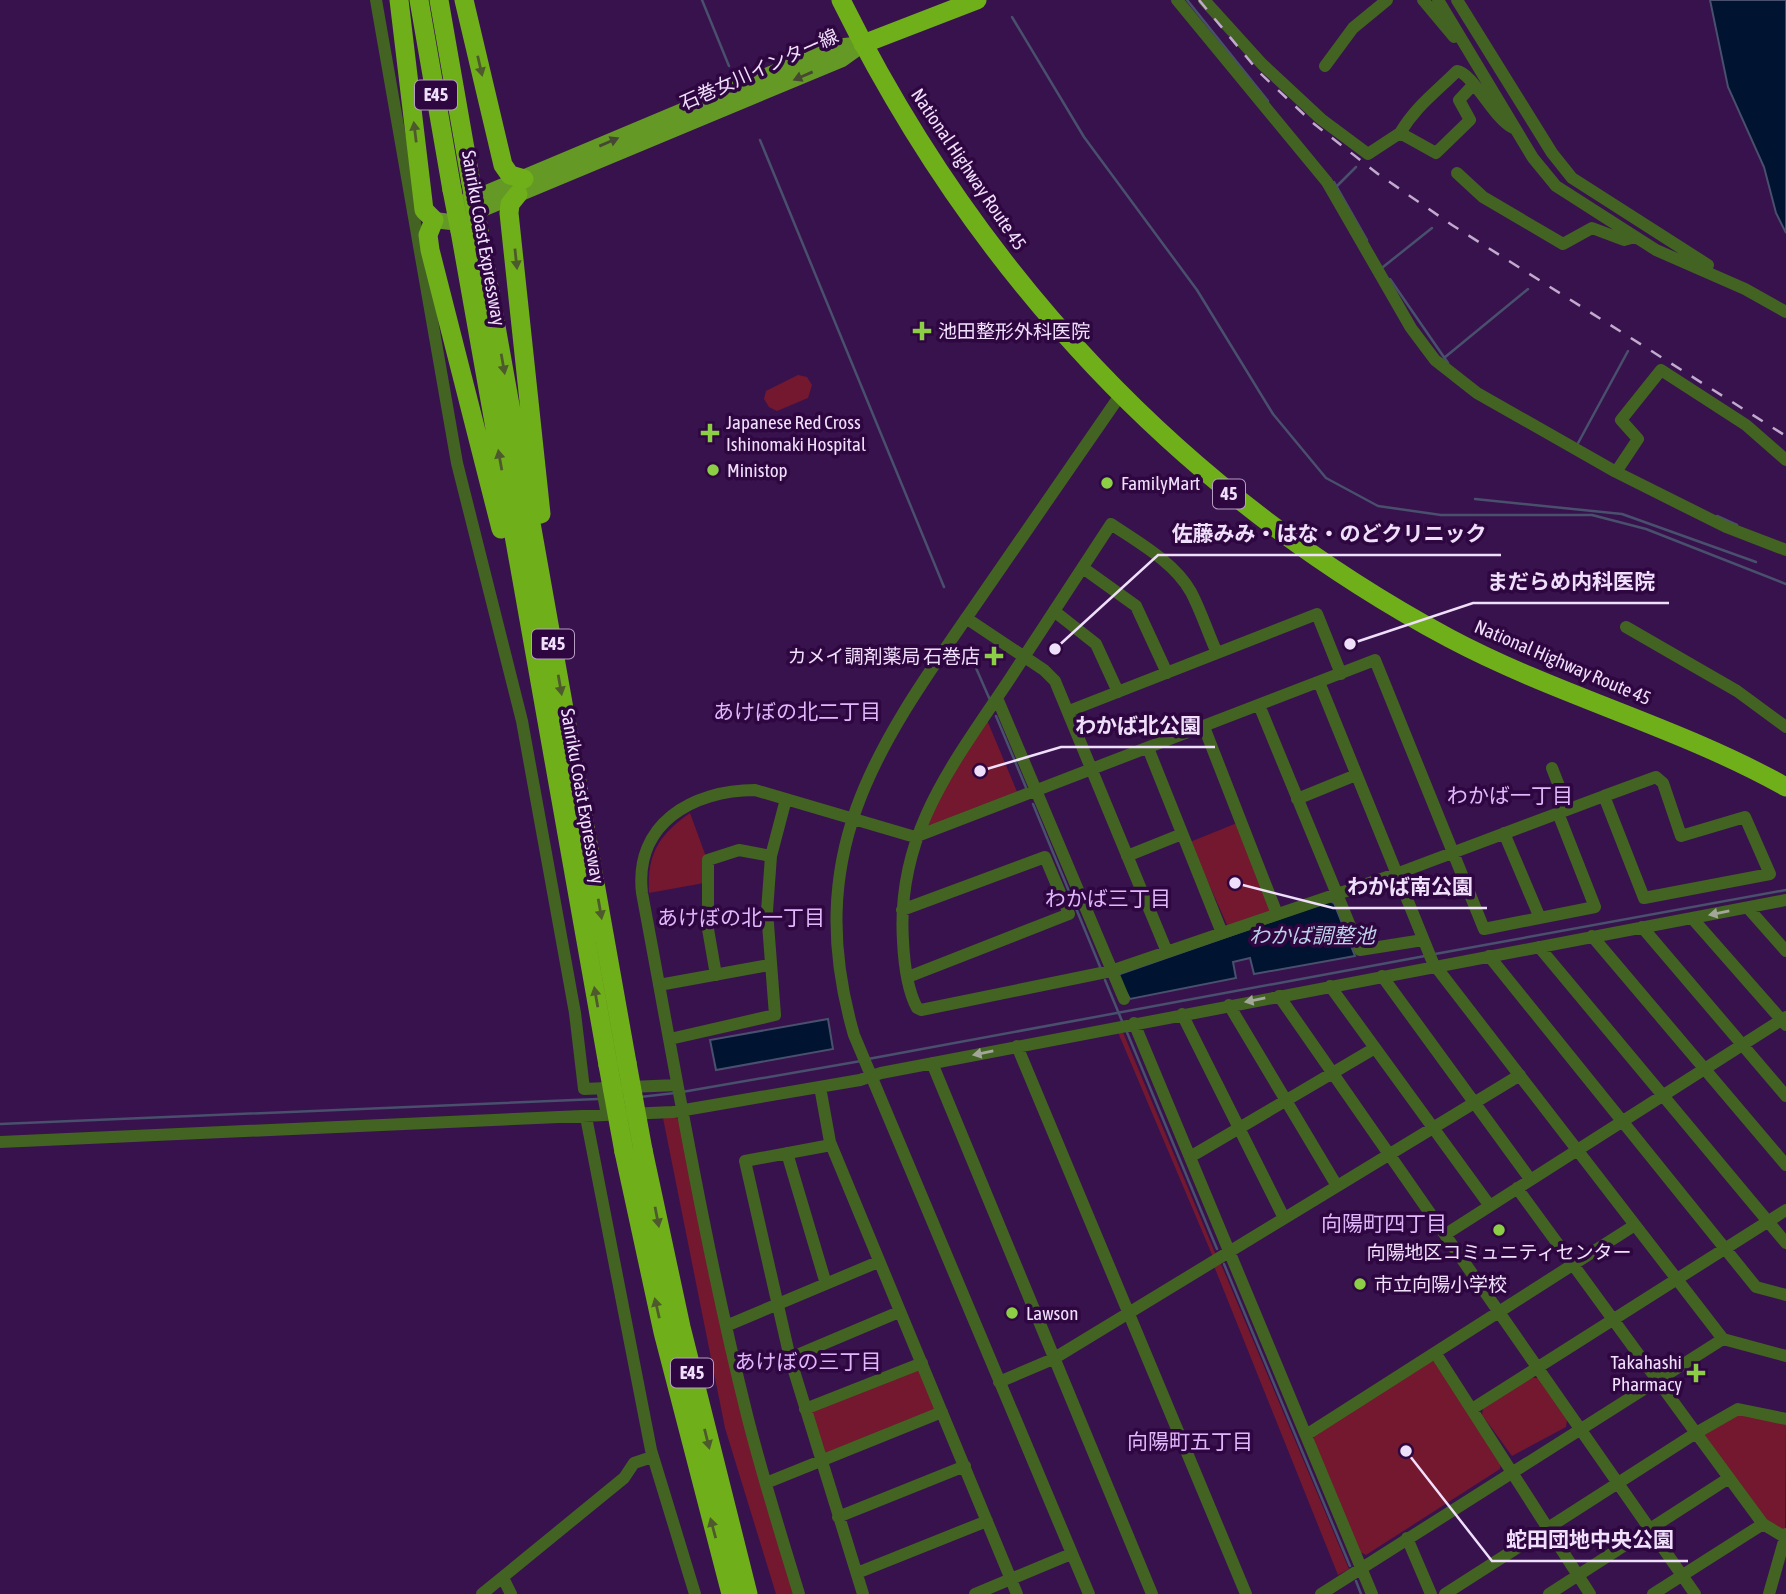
<svg xmlns="http://www.w3.org/2000/svg" width="1786" height="1594" font-family="'Asap Condensed','Noto Sans JP',sans-serif">
	<rect width="100%" height="100%" fill="#38124c"/>
	<path fill="#73182e" d="M798,375L807,377L812,385L808,398L777,411L769,407L764,399L766,391Z
		M987,720L1018,794L927,829L935,800Z
		M690,813L705,854L704,883L649,893C647,853 659,835 690,813Z
		M1237,823L1271,911L1228,927L1190,842Z
		M1117,1030H1122L1216,1255L1213,1257Z
		M675,1117L679,1120L795,1594H776L725,1428L663,1118Z
		M1221,1264L1349,1569L1338,1575L1214,1266Z
		M1431,1361L1438,1362L1501,1462L1500,1469L1366,1555L1360,1552L1313,1440L1315,1433Z
		M922,1363L942,1412L820,1461L805,1409Z
		M1531,1378H1538L1567,1420L1566,1427L1512,1456L1482,1415L1483,1408Z
		M1741,1412L1786,1424L1785,1531L1763,1517L1703,1435Z"/>
	<path fill="#001330" stroke="#48506d" stroke-width="2" d="M1710,0H1786V233L1776,213L1764,167L1728,87Z
		M1330,901L1334,903L1355,956L1254,974L1250,958L1233,962L1236,978L1130,999L1117,977L1120,974Z
		M828,1019L833,1049L716,1070L710,1040Z"/>
	<g fill="none" stroke-linecap="round" stroke-linejoin="round">
		<path stroke="#48506d" stroke-width="2.5" d="M702,0L729,66
			M1187,0L1268,101
			M1012,17L1084,137L1197,290L1273,414L1326,478L1378,506L1441,515H1592L1646,529L1786,584
			M760,140L944,587
			M1334,182L1367,240
			M1337,186L1356,167
			M1383,267L1432,228
			M1390,279L1448,363
			M1444,358L1528,289
			M1577,445L1628,351
			M1475,499L1622,514L1756,562
			M1717,516L1737,525
			M969,652L990,700
			M996,716L1027,790
			M1033,804L1101,969
			M1435,954L1786,890
			M1105,980L1122,1021
			M1126,1030L1217,1249
			M868,1059L1425,956
			M682,1092L861,1061
			M640,1097L675,1093
			M0,1124L598,1099
			M1224,1264L1350,1566
			M1356,1581L1361,1594"/>
		<path stroke="#426321" stroke-width="12" d="M376,0L457,463L522,721L575,1013L584,1089L677,1085
			M1177,0L1327,182L1411,328L1435,360L1477,393L1616,472L1726,527L1786,550
			M1204,0L1262,64L1321,119L1368,154L1400,133L1436,153L1470,120L1459,100L1473,85
			M1423,0L1454,37
			M1438,0L1533,158L1556,186L1656,250L1745,289L1786,312
			M1457,0L1552,153L1572,178L1708,265
			M1325,66L1353,28L1387,0
			M1400,133C1416,106 1435,93 1457,71C1473,73 1493,118 1513,128
			M1457,173L1483,197L1563,244L1592,228L1624,240L1635,237
			M1616,472L1638,439L1621,420L1661,370L1746,425L1786,460
			M1083,568L1136,606L1167,673
			M1054,611L1096,644L1118,692
			M966,618L1044,670L1055,681L1167,952
			M1626,627L1737,691L1786,727
			M1217,653C1208,633 1201,611 1191,592C1174,562 1139,543 1111,524C1077,576 1043,628 1009,680C953,764 896,834 903,941C904,962 907,989 917,1008L921,1010L1111,971L1396,874L1604,796L1644,898L1770,874L1745,817L1681,836L1663,783L1656,777L1604,796
			M1319,682L1433,963L1723,1339
			M997,698L1124,999
			M1259,705L1360,950L1423,940
			M1069,711L1317,614L1341,674
			M1204,727L1277,914
			M1148,748L1222,933
			M1552,768L1568,809
			M1297,799L1356,775
			M1504,833L1540,918
			M1127,856L1182,834
			M1748,908L1786,951
			M902,910L1045,857L1069,914L908,977
			M1692,918L1786,1025
			M1642,927L1786,1096
			M1592,936L1786,1165
			M1539,947L1786,1243
			M1489,956L1756,1287L1786,1295
			M716,975L708,929V860L739,850L771,856
			M1382,976L1530,1179
			M659,985L769,965
			M1330,986L1490,1206
			M1279,996L1695,1594
			M1229,1005L1337,1186
			M1182,1014L1284,1218
			M1134,1023L1372,1594
			M670,1039L775,1015L767,911L771,856L786,799
			M1017,1046L1246,1594
			M932,1063L1152,1594
			M820,1087L830,1142L1017,1594
			M602,1089L607,1115
			M586,1117L651,1450L695,1594
			M0,1142L673,1112L860,1080L881,1073L1786,900
			M831,1145L745,1161L790,1358L863,1594
			M787,1153L826,1284
			M1190,1157L1375,1048
			M1446,1234L1786,1017
			M726,1326L878,1262
			M1436,1354L1590,1594
			M790,1358L899,1312
			M999,1382L1053,1359L1520,1075
			M805,1409L922,1363
			M1472,1409L1786,1210
			M1306,1435L1635,1225
			M766,1483L942,1412
			M838,1517L965,1466
			M1783,1536L1763,1524L1696,1433L1738,1409L1786,1419
			M1407,1538L1431,1594
			M857,1573L987,1521
			M503,1578L511,1594
			M482,1594L624,1478L634,1463L652,1457
			M799,1594C781,1535 762,1475 747,1415C704,1243 675,1068 642,893C634,824 692,790 755,790L915,837L1375,660L1484,929L1595,907L1558,813
			M975,1594L1071,1554
			M1089,1594L854,1035C801,852 876,748 976,604C1024,534 1072,464 1121,394
			M1321,1594L1723,1339L1786,1356
			M1445,1594L1696,1433L1517,1188
			M1549,1594L1729,1478
			M1653,1594L1763,1524
			M1769,1594L1786,1534"/>
		<path stroke="#649926" stroke-width="16" d="M463,203L835,47L863,44
			M434,220L451,222L842,59L863,44"/>
		<path stroke="#6faf1a" stroke-width="19" d="M399,0L424,210L434,220L428,235L430,250L501,529
			M419,0L452,190
			M439,0L471,183
			M464,0L503,165L510,175L524,179
			M841,0C976,273 1180,493 1449,638C1558,696 1679,727 1786,787
			M863,44L977,0
			M518,194L510,204L509,213L541,514
			M478,225L627,1063
			M460,231L608,1065
			M643,1150L681,1327L748,1594
			M624,1152L663,1332L731,1594"/>
		<path stroke="#c1aace" stroke-width="2.5" stroke-dasharray="12 12" stroke-linecap="butt" d="M1199,0L1259,72L1313,123L1378,174L1452,225L1786,436"/>
		<path stroke="#6faf1a" stroke-width="19" d="M471,183L478,225
			M452,190L460,231
			M627,1063L643,1150
			M608,1065L624,1152"/>
	</g>
	<defs><path id="oneway-solid" d="M-6-.8H1V-3.2L6.5 0L1 3.2V.8H-6Z" transform="scale(1.75)"/></defs>
	<g fill="#4e5a2d">
		<use href="#oneway-solid" transform="translate(480 66) rotate(77)"/>
		<use href="#oneway-solid" transform="translate(415 132) rotate(-97)"/>
		<use href="#oneway-solid" transform="translate(516 259) rotate(84)"/>
		<use href="#oneway-solid" transform="translate(503 364) rotate(80)"/>
		<use href="#oneway-solid" transform="translate(500 460) rotate(-100)"/>
		<use href="#oneway-solid" transform="translate(560 685) rotate(80)"/>
		<use href="#oneway-solid" transform="translate(600 909) rotate(80)"/>
		<use href="#oneway-solid" transform="translate(596 997) rotate(-100)"/>
		<use href="#oneway-solid" transform="translate(657 1217) rotate(79)"/>
		<use href="#oneway-solid" transform="translate(657 1308) rotate(-103)"/>
		<use href="#oneway-solid" transform="translate(707 1439) rotate(76)"/>
		<use href="#oneway-solid" transform="translate(713 1528) rotate(-105)"/>
	</g>
	<g fill="#464834">
		<use href="#oneway-solid" transform="translate(803 76) rotate(157)"/>
		<use href="#oneway-solid" transform="translate(609 142) rotate(-23)"/>
	</g>
	<g fill="#a2a799">
		<use href="#oneway-solid" transform="translate(1719 913) rotate(169)"/>
		<use href="#oneway-solid" transform="translate(1255 1000) rotate(169)"/>
		<use href="#oneway-solid" transform="translate(983 1053) rotate(169)"/>
	</g>
	<g fill="#8cce45" stroke="#2e0640" stroke-width="2.5">
		<path d="M918.5 320.5h7v7h7v7h-7v7h-7v-7h-7v-7h7z"/>
		<path d="M706.5 422.5h7v7h7v7h-7v7h-7v-7h-7v-7h7z"/>
		<circle cx="713" cy="470" r="7"/>
		<circle cx="1107" cy="483" r="7"/>
		<path d="M990.5 645.5h7v7h7v7h-7v7h-7v-7h-7v-7h7z"/>
		<circle cx="1499" cy="1230" r="7"/>
		<circle cx="1360" cy="1284" r="7"/>
		<circle cx="1012" cy="1313" r="7"/>
		<path d="M1692.5 1362.5h7v7h7v7h-7v7h-7v-7h-7v-7h7z"/>
	</g>
	<g text-anchor="middle" stroke-width="7" stroke-linejoin="round" paint-order="stroke">
		<g fill="#2e0640" stroke="#b69ec3" stroke-width="2">
			<rect x="415" y="80.5" width="42" height="29" rx="5"/>
			<rect x="1213" y="479.5" width="32" height="29" rx="5"/>
			<rect x="532" y="629.5" width="42" height="29" rx="5"/>
			<rect x="671" y="1358.5" width="42" height="29" rx="5"/>
		</g>
		<g font-size="18" font-weight="bold" fill="#f0dffb">
			<text x="436" y="101">E45</text>
			<text x="1229" y="500">45</text>
			<text x="553" y="650">E45</text>
			<text x="692" y="1379">E45</text>
		</g>
		<g font-size="19" fill="#f0dffb" stroke="#2e0640">
			<text transform="translate(759 69) rotate(-24)" y="7">石巻女川インター線</text>
			<text transform="translate(969 169) rotate(56)" y="7">National Highway Route 45</text>
			<text transform="translate(484 238) rotate(80)" y="7">Sanriku Coast Expressway</text>
			<text transform="translate(1563 662) rotate(23)" y="7">National Highway Route 45</text>
			<text transform="translate(583 796) rotate(80)" y="7">Sanriku Coast Expressway</text>
		</g>
		<g font-size="19" fill="#f0dffb" stroke="#2e0640" text-anchor="start">
			<text x="938" y="338">池田整形外科医院</text>
			<text x="726" y="429">Japanese Red Cross<tspan x="726" dy="22">Ishinomaki Hospital</tspan></text>
			<text x="727" y="477">Ministop</text>
			<text x="1121" y="490">FamilyMart</text>
			<text x="980" y="663" text-anchor="end">カメイ調剤薬局 石巻店</text>
			<text x="1499" y="1259" text-anchor="middle">向陽地区コミュニティセンター</text>
			<text x="1374" y="1291">市立向陽小学校</text>
			<text x="1026" y="1320">Lawson</text>
			<text x="1682" y="1369" text-anchor="end">Takahashi<tspan x="1682" dy="22">Pharmacy</tspan></text>
		</g>
		<g font-size="21" fill="#e1b7fc" stroke="#2e0640">
			<text x="797" y="719">あけぼの北二丁目</text>
			<text x="1510" y="803">わかば一丁目</text>
			<text x="1108" y="906">わかば三丁目</text>
			<text x="741" y="925">あけぼの北一丁目</text>
			<text x="1384" y="1231">向陽町四丁目</text>
			<text x="808" y="1369">あけぼの三丁目</text>
			<text x="1190" y="1449">向陽町五丁目</text>
		</g>
		<g font-size="21" font-style="italic" fill="#bcd1e8" stroke="#2e0640">
			<text x="1312" y="943">わかば調整池</text>
		</g>
	</g>
	<path fill="none" stroke="#f0dffb" stroke-width="2.5" d="M1055 649L1158 555H1501M1350 644L1473 603H1669M980 771L1061 747H1215M1235 883L1333 908H1487M1406 1451L1492 1561H1688"/>
	<g fill="#f0dffb" stroke="#2e0640" stroke-width="2.5">
		<circle cx="1055" cy="649" r="7"/>
		<circle cx="1350" cy="644" r="7"/>
		<circle cx="980" cy="771" r="7"/>
		<circle cx="1235" cy="883" r="7"/>
		<circle cx="1406" cy="1451" r="7"/>
	</g>
	<g font-size="21" text-anchor="middle" font-weight="bold" fill="#f0dffb" stroke="#2e0640" stroke-width="7" stroke-linejoin="round" paint-order="stroke">
		<text x="1329" y="541">佐藤みみ・はな・のどクリニック</text>
		<text x="1571" y="589">まだらめ内科医院</text>
		<text x="1138" y="733">わかば北公園</text>
		<text x="1410" y="894">わかば南公園</text>
		<text x="1590" y="1547">蛇田団地中央公園</text>
	</g>
</svg>
